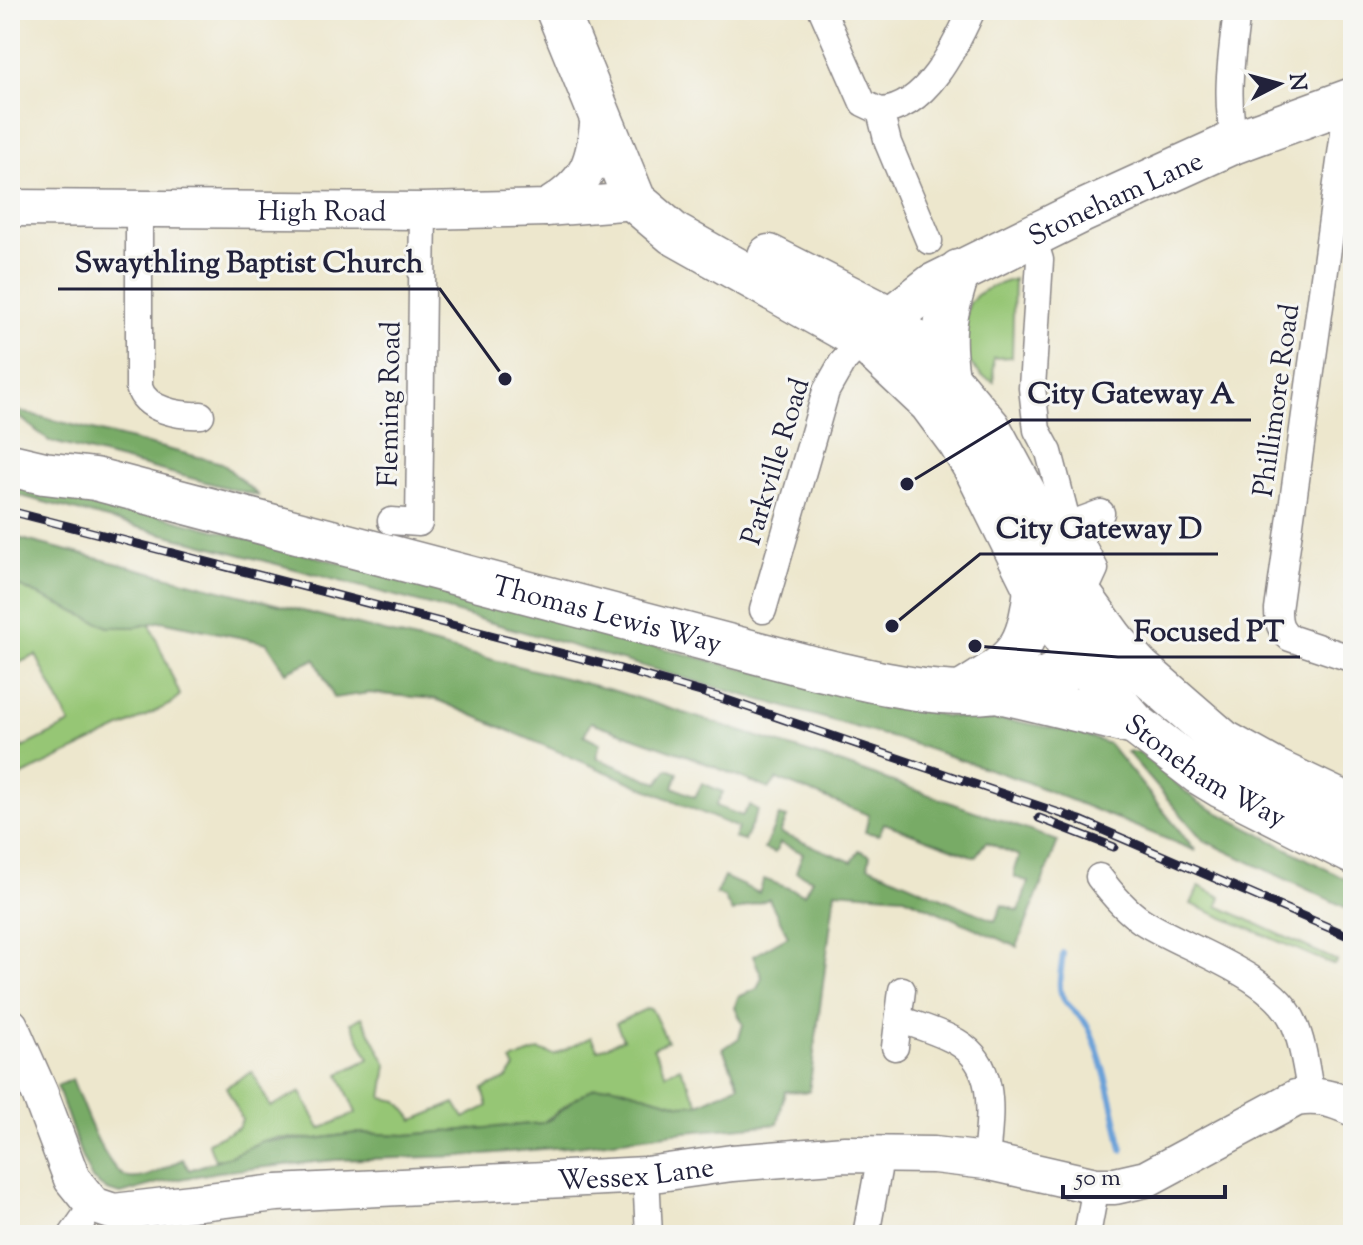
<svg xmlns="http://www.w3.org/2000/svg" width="1363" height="1245" font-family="'Sorts Mill Goudy',serif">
	<rect width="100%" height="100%" fill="#f6f6f2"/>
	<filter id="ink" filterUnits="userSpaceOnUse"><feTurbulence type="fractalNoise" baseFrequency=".0125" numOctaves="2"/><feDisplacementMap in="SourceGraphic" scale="16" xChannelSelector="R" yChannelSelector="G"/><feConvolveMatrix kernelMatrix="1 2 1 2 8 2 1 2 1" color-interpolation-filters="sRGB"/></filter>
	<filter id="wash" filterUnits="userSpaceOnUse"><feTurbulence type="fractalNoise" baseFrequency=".006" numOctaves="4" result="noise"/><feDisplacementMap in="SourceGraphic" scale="32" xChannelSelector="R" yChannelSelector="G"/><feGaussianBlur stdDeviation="1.8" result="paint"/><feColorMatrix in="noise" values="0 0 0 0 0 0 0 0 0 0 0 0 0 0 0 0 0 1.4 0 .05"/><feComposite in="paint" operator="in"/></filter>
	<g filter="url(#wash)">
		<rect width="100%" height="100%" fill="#ede7cd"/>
		<path fill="#96c675" stroke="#5c7458" stroke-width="2" d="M1014,279L1012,357L993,358L994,382L982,376L965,358C967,304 957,297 1014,279Z
			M10,585L21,587L136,627L150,624L180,695L171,704L10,781L12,765L10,723L22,748L70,724L36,655L10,667V635L16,632L10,620Z
			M1199,886L1221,897L1218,906L1337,961L1334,965L1191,904Z
			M648,1008L652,1010L667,1041L653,1048L666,1074L680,1067L699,1104L682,1105L610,1085L576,1098L542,1123L406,1135L356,1133L316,1139L278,1138L262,1141L233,1155L215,1160L208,1142L239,1127L242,1119L226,1087L252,1072L270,1107L301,1092L320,1129L356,1113L339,1074L369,1059L351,1023L362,1017L387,1065L382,1098L398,1101L414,1120L455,1103L464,1118L488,1106L483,1089L506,1079L515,1068L511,1061L539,1050L554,1055L591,1037L598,1050L623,1039L616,1023Z"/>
		<path fill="#78ab66" stroke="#4d6650" stroke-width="2" d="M10,409L222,463L259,496L49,441Z
			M10,476L723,664L945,716L1020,722L1079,733L1109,744L1196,851L1024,781L904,741L433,606L10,493Z
			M10,536L615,691L843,764L1058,841L1017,947L902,896L835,891L809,1092L785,1091L778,1124L674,1133L576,1146L462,1156L335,1160L218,1172L159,1183L121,1194L107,1190L92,1179L82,1158L57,1086L72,1079C81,1101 106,1175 130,1178C147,1180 168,1166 183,1159L189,1170L233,1155L262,1141L316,1139L356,1133L406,1135L542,1123L551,1119L576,1098L594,1088L611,1085L682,1105L699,1104L739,1085L723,1049L739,1038L743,1024L735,1008L738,997L757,989L762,977L753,956L788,936L769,899L732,912L724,897L716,894L724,877L759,893L764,879L804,894L812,879L796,872L803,853L780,843L775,853L764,849L779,816L787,818L780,833L852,862L859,850L870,855L868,866L995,921L1002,905L1019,911L1028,882L1015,877L1014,869L1019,856L986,842L975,857L884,823L879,835L865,832L869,815L777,779L769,789L688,756L591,722L584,735L600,743L596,758L658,783L668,769L678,773L673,787L695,797L702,783L723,792L716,806L742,816L750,805L758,810L744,841L734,838L738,828L435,699L369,693L334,698L315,659L286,672L267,643L161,621L136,627H108L21,587L10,585Z
			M1127,752H1139L1198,802L1353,883V911L1203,840Z"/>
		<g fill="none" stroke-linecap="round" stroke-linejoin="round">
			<path stroke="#6ba1d8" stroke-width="6" d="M1063,953C1062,966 1057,985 1062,996C1069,1011 1084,1014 1092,1035C1106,1072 1115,1111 1122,1150"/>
		</g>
	</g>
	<g filter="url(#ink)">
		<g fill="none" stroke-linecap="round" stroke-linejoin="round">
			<defs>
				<path id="street" d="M822,10L863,103L880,111L888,143L929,241
					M1345,102L1346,118L1278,610C1278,623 1280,630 1290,638L1353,659
					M880,111C926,109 955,47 972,10
					M1235,142C1224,98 1232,55 1237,10
					M139,208V387C145,410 180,416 201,415
					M1033,237L1040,260L1032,388L1037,430L1049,452L1065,513L1095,569L1089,582L1077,590
					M391,521L419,523L423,211
					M1071,524L1101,513
					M763,610L826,391L842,363L863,340
					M1099,877C1111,893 1125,910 1142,921C1183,948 1273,974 1294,1023C1304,1045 1306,1071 1311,1095
					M899,1019C918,1026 940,1032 957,1042C1000,1067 989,1119 986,1161
					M895,1047L902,990
					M646,1175L649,1235
					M72,1235L93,1205
					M866,1235L881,1154
					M1087,1235L1096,1186"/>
				<g id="secondary">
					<path id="s1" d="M10,208L423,211L546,208L635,201"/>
					<path d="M546,208C589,183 595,162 599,115"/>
					<path id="s2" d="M10,1026L40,1094L72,1179L93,1205L114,1212L277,1193L646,1175L732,1163L845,1154L934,1155L986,1161L1096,1186H1115L1146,1179L1296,1098C1317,1094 1334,1099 1353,1108"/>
				</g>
				<g id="primary">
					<path id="s3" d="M557,10L635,201L674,234L863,340L930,403L959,442L977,472L1048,615L1080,661L1135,724L1199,773L1222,787L1353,853"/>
					<path d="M769,256L889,317L929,356L989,427L1077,590L1114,641L1140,669L1223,741L1275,770L1353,807"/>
					<path id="s4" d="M870,334L933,285L1081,212L1235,142L1353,99"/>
					<path d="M948,377C941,332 945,315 959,271"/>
					<path id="s5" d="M10,465L44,473L95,479L815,668C888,684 971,709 1044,679C1069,669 1091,655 1114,641"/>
					<path d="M966,690C1017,658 1027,652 1035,590"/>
					<path d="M1004,693L1135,724"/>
				</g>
			</defs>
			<use href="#street" stroke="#888484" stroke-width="29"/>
			<use href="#secondary" stroke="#888484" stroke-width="39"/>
			<use href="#primary" stroke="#888484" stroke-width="45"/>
			<use href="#street" stroke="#fff" stroke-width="26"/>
			<use href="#secondary" stroke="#fff" stroke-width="36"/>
			<use href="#primary" stroke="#fff" stroke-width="42"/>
			<defs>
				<path id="rail" d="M10,511L603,664L718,697L1080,820L1353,938
					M1039,818L1114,847"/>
			</defs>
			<use href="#rail" stroke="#22223b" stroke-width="9"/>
			<use href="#rail" stroke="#f6f6f2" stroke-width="6" stroke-dasharray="18" stroke-linecap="butt"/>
		</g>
	</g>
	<g text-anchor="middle" stroke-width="6" stroke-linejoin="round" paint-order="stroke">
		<g font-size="28" fill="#22223b" stroke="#f6f6f2">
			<text dy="10" stroke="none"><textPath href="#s4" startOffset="282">Stoneham Lane</textPath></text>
			<text dy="10" stroke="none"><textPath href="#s1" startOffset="312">High Road</textPath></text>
			<text transform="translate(1275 400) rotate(-82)" y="10">Phillimore Road</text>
			<text transform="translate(388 404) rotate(-89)" y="10">Fleming Road</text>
			<text transform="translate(774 461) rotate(-73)" y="10">Parkville Road</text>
			<text dy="10" stroke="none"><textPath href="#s5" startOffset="616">Thomas Lewis Way</textPath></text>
			<text dy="10" stroke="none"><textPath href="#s3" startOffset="1034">Stoneham Way</textPath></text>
			<text dy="10" stroke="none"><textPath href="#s2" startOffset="744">Wessex Lane</textPath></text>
		</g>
	</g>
	<path fill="none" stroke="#22223b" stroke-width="3" d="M505 379L440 289H58M907 484L1012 420H1251M892 626L980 554H1218M975 646L1118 657H1300"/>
	<g fill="#22223b" stroke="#f6f6f2" stroke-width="3">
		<circle cx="505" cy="379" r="8"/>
		<circle cx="907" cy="484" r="8"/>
		<circle cx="892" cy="626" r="8"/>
		<circle cx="975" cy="646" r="8"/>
	</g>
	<g font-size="30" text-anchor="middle" font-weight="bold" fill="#22223b" stroke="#f6f6f2" stroke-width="6" stroke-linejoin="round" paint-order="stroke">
		<text x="249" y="272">Swaythling Baptist Church</text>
		<text x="1131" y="403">City Gateway A</text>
		<text x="1099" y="538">City Gateway D</text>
		<text x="1209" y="641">Focused PT</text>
	</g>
	<rect width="1363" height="1245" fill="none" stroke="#f6f6f2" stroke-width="40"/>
	<g transform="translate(1279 84) rotate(84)" stroke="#f6f6f2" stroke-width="6" paint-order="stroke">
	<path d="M0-6L14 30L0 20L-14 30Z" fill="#22223b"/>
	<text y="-12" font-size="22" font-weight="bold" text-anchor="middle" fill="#22223b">N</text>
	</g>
	<path d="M1063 1185v12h162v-12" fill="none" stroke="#22223b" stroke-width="4"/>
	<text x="1075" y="1185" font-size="24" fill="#22223b" stroke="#f6f6f2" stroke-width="6" paint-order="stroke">50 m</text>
</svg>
